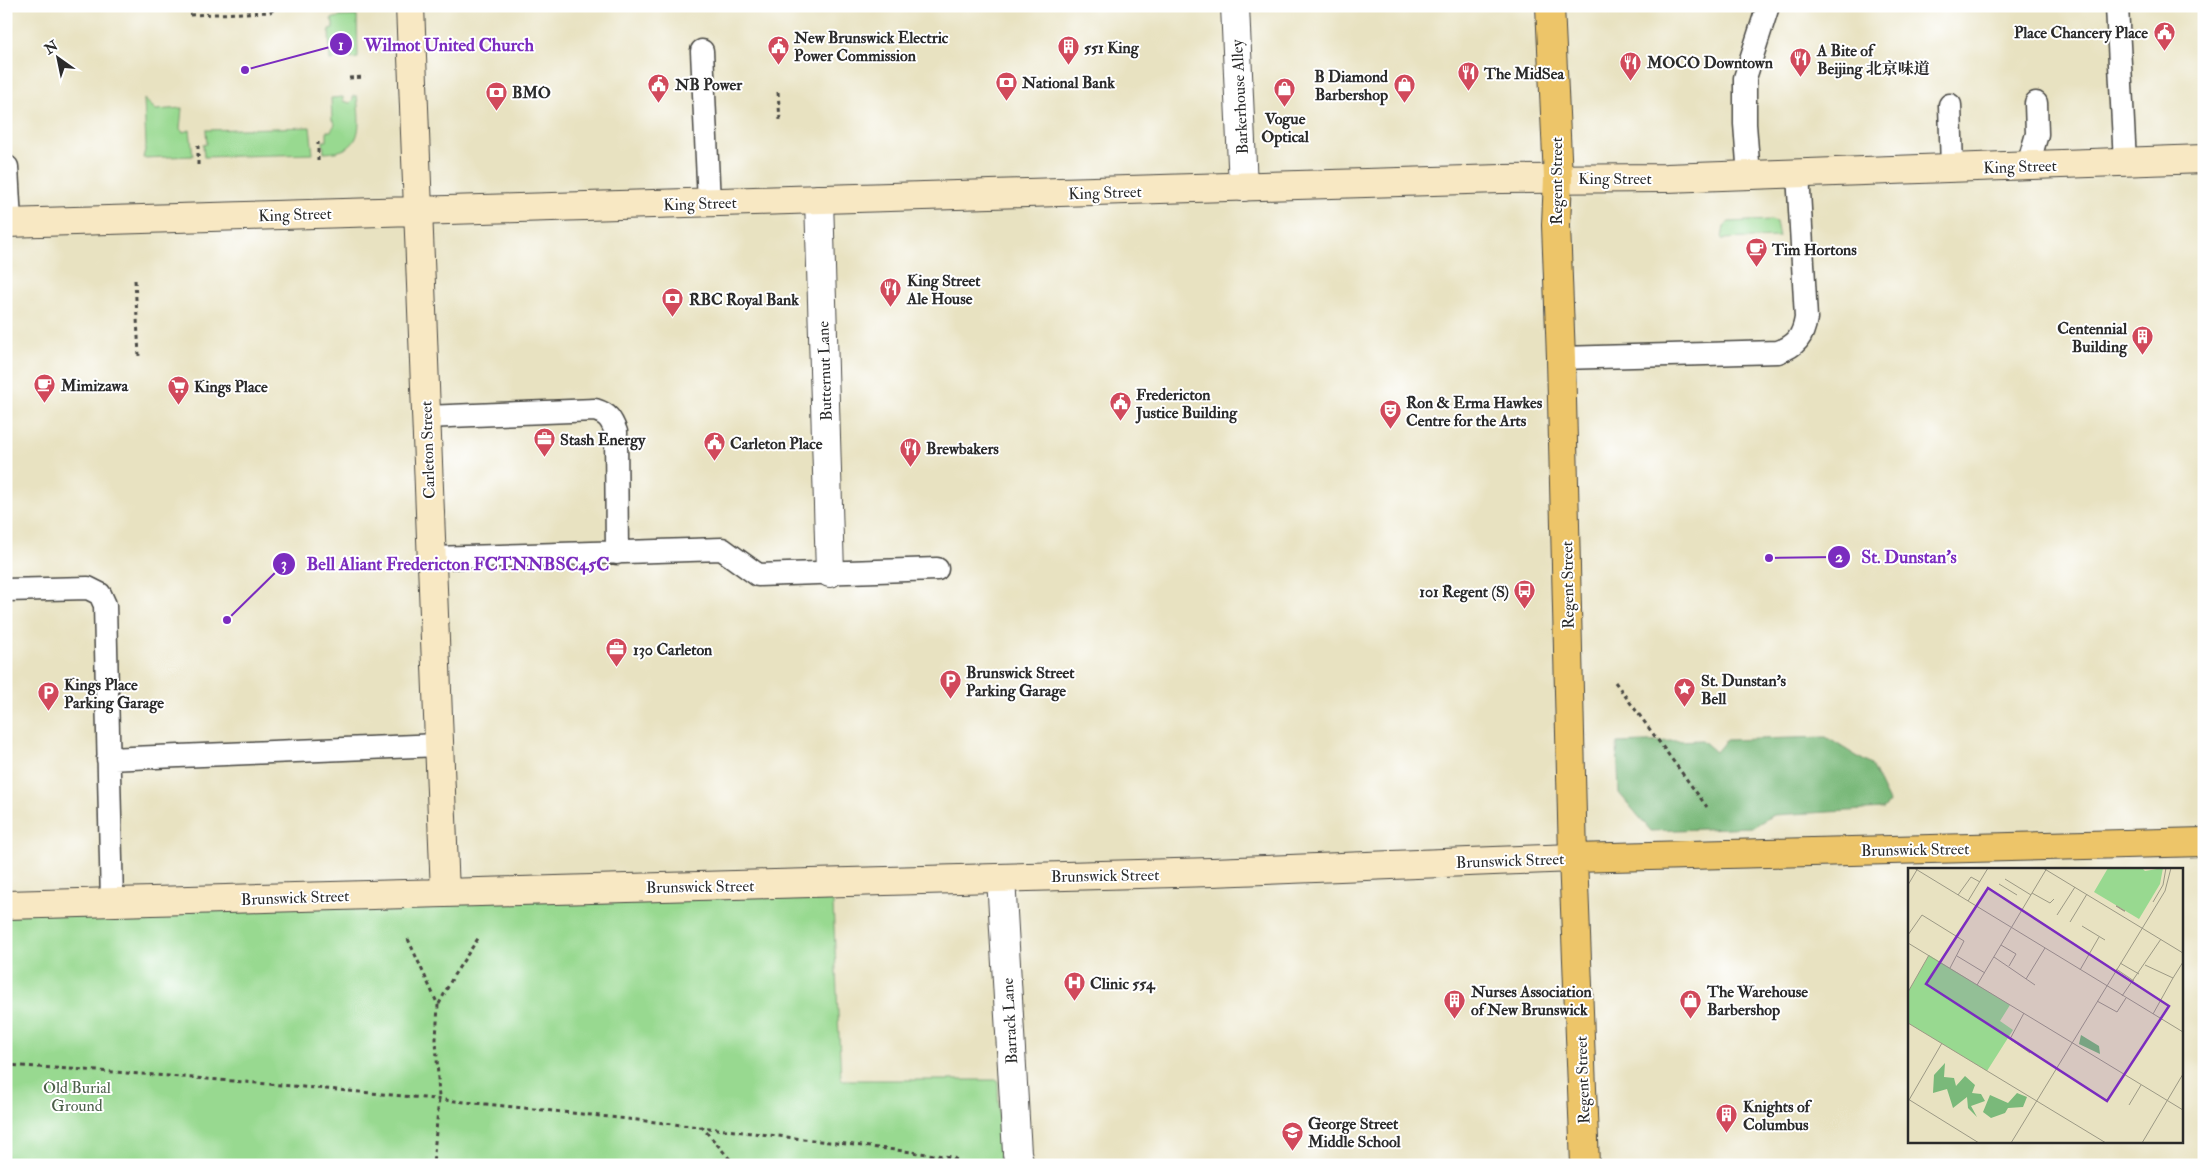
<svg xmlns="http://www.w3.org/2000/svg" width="2210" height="1171" font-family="'IM FELL Double Pica','Noto Serif SC',serif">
	<rect width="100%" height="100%" fill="#fff"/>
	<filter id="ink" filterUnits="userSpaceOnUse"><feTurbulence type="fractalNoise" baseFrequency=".02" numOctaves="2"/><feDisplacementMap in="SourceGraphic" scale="10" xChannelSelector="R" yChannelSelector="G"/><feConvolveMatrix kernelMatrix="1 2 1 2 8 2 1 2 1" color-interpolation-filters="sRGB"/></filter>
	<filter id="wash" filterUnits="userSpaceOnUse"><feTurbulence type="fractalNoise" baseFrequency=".0096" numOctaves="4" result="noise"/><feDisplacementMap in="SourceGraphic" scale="20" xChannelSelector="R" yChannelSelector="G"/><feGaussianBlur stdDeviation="1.12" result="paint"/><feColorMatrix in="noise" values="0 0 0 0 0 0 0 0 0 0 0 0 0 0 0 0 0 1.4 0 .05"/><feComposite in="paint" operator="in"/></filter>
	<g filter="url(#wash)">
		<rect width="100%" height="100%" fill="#e8e2c1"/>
		<path fill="#98d990" stroke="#62825e" d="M357,16L358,58L351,59V54L347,52L340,55L341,59L330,60L329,29L333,28V23L331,19L338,17Z
			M353,96H357C360,126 365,152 324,153L323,141H327V131H331L335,124L332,120L331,98L343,97V101L350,103L353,100Z
			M144,99L156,110L182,108L180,129L183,132L190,130L193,156L143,158L146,146Z
			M310,127L313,154L204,157L203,145L207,144L206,130Z
			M1771,220L1776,222L1779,237L1722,239L1724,226L1729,222Z
			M832,882L841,1080H998L1000,1165H6V905Z"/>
		<path fill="#7ab97a" stroke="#527252" d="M1826,737L1871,765L1889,802L1884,809L1773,815L1753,827L1651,831L1619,793L1617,743L1702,740L1716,752L1726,740Z"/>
	</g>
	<g filter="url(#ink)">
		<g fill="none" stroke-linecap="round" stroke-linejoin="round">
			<defs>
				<path id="lane" d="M2117,6L2125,162
					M702,51L709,203
					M1950,105L1952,168
					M2028,165L2037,134L2036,103
					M7,167L10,222
					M1749,176L1745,124V78L1768,6
					M1561,358L1778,352C1796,346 1803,337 1806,318L1798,173
					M426,417L595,410C608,414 611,419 616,432L617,553
					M432,558L722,549L758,575L937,569
					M6,590L88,588L100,594L105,605L112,902
					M108,759L439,745"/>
				<path id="street" d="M1235,6L1243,187
					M819,199L830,573
					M1001,878L1017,1153L1020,1165"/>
				<path id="secondary" d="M410,6L445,893
					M6,223L1501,179L1666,178L2204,159
					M6,905L1212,872L1573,858"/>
				<path id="primary" d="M1550,6L1558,178L1556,225L1561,358L1573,858L1585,1165
					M1573,858L2204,842"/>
			</defs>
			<use href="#lane" stroke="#474642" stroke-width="25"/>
			<use href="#street" stroke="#474642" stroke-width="30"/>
			<use href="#secondary" stroke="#474642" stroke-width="30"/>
			<use href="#primary" stroke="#474642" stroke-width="30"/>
			<path stroke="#474642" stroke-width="3" stroke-dasharray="4 4" stroke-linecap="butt" d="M190,15L270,12L279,6
				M349,78L365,77
				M778,92L780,120
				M198,145V165
				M318,161V142
				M135,280L139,356
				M1615,682L1707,807
				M408,939L438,1005L436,1039L439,1098L433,1165
				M439,1004L454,975L479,937
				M6,1065C323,1084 637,1118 952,1157L957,1160L959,1165
				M701,1126L735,1165"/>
			<use href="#lane" stroke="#fff" stroke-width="22"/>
			<use href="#street" stroke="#fff" stroke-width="28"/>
			<use href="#secondary" stroke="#f8e8c3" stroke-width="28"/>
			<use href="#primary" stroke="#edc569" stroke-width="28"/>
		</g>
	</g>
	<defs>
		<symbol id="civic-pin" viewBox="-11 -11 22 30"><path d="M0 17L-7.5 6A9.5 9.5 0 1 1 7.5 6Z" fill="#d1495b" stroke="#fff"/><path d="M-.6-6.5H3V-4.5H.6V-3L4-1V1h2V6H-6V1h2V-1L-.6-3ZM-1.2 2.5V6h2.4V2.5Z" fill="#fff"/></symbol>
		<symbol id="building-pin" viewBox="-11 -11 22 30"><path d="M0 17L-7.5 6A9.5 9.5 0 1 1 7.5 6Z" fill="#d1495b" stroke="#fff"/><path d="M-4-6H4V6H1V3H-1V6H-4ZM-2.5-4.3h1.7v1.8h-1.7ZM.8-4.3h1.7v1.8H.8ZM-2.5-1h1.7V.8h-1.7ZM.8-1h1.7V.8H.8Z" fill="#fff"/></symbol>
		<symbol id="restaurant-pin" viewBox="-11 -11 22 30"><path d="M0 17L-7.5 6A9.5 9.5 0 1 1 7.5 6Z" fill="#d1495b" stroke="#fff"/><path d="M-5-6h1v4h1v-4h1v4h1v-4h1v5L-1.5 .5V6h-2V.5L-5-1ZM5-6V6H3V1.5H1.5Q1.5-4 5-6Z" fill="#fff"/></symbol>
		<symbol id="bank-pin" viewBox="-11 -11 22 30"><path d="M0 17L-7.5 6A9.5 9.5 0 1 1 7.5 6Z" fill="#d1495b" stroke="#fff"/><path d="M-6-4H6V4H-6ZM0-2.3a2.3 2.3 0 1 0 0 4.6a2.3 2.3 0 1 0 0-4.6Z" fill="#fff"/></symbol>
		<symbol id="shop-pin" viewBox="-11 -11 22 30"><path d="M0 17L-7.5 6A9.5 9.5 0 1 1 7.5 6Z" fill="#d1495b" stroke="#fff"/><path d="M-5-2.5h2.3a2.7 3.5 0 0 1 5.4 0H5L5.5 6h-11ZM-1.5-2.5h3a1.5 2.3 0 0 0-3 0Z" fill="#fff"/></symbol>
		<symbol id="cafe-pin" viewBox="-11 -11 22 30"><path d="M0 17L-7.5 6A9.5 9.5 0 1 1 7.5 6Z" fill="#d1495b" stroke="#fff"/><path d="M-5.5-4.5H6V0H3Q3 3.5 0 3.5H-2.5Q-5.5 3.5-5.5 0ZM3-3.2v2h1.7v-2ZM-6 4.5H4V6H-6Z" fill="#fff"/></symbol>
		<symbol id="supermarket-pin" viewBox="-11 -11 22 30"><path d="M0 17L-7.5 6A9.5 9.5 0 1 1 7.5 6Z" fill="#d1495b" stroke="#fff"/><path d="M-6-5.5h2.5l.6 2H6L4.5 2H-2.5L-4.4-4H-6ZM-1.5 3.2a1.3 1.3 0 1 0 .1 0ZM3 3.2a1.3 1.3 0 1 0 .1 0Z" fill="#fff"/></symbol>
		<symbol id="theatre-pin" viewBox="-11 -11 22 30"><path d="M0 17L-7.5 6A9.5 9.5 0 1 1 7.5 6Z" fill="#d1495b" stroke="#fff"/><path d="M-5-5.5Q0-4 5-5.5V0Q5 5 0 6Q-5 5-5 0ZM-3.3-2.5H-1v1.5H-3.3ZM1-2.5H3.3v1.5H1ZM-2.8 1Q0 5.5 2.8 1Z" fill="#fff"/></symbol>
		<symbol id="office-pin" viewBox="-11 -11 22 30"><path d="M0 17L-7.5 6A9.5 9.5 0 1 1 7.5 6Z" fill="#d1495b" stroke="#fff"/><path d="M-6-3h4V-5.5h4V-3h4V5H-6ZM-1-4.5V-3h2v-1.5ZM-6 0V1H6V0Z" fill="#fff"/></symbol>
		<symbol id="bus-pin" viewBox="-11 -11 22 30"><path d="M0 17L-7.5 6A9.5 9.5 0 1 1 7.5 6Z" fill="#d1495b" stroke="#fff"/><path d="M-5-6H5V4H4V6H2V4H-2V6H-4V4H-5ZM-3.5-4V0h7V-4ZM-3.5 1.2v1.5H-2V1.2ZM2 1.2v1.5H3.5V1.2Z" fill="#fff"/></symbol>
		<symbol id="parking-pin" viewBox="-11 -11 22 30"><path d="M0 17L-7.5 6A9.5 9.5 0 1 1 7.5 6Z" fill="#d1495b" stroke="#fff"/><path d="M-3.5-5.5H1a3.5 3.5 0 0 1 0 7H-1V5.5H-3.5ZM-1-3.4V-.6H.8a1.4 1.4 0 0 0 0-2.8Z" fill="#fff"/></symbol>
		<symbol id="sight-pin" viewBox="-11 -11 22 30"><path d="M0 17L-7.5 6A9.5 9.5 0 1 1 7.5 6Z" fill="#d1495b" stroke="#fff"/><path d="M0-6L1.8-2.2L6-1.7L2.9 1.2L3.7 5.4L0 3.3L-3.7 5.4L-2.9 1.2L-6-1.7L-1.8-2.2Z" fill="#fff"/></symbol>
		<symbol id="hospital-pin" viewBox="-11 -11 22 30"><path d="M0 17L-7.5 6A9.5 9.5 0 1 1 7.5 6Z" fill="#d1495b" stroke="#fff"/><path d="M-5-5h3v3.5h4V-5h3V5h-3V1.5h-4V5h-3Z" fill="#fff"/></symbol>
		<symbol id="school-pin" viewBox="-11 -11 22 30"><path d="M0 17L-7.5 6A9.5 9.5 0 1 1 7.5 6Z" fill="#d1495b" stroke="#fff"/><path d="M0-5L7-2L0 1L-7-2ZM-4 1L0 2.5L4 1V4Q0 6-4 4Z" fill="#fff"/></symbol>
	</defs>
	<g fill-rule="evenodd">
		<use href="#civic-pin" x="2152" y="20" width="25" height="34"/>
		<use href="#civic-pin" x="766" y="34" width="25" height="34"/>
		<use href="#building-pin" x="1056" y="34" width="25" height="34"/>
		<use href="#restaurant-pin" x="1788" y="46" width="25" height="34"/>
		<use href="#restaurant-pin" x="1618" y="50" width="25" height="34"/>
		<use href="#restaurant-pin" x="1456" y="60" width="25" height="34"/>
		<use href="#bank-pin" x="994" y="70" width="25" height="34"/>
		<use href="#civic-pin" x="646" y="72" width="25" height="34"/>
		<use href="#shop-pin" x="1392" y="72" width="25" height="34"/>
		<use href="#shop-pin" x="1272" y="76" width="25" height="34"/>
		<use href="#bank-pin" x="484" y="80" width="25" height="34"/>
		<use href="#cafe-pin" x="1744" y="236" width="25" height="34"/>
		<use href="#restaurant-pin" x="878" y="276" width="25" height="34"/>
		<use href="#bank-pin" x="660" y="286" width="25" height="34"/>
		<use href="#building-pin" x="2130" y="324" width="25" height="34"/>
		<use href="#cafe-pin" x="32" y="372" width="25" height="34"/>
		<use href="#supermarket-pin" x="166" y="374" width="25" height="34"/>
		<use href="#civic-pin" x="1108" y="390" width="25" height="34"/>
		<use href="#theatre-pin" x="1378" y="398" width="25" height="34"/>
		<use href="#office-pin" x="532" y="426" width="25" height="34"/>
		<use href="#civic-pin" x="702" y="430" width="25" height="34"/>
		<use href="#restaurant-pin" x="898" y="436" width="25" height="34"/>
		<use href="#bus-pin" x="1512" y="578" width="25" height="34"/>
		<use href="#office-pin" x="604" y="636" width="25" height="34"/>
		<use href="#parking-pin" x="938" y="668" width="25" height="34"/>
		<use href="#sight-pin" x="1672" y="676" width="25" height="34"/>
		<use href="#parking-pin" x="36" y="680" width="25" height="34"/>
		<use href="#hospital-pin" x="1062" y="970" width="25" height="34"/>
		<use href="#building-pin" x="1442" y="988" width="25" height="34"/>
		<use href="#shop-pin" x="1678" y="988" width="25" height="34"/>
		<use href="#building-pin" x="1714" y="1102" width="25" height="34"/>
		<use href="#school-pin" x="1280" y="1120" width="25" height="34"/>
	</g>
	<g text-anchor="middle" stroke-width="4" stroke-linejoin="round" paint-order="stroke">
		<g font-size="16" font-weight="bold" fill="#2b2b2b" stroke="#fff" text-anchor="start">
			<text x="2148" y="38" text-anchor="end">Place Chancery Place</text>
			<text x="794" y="43">New Brunswick Electric<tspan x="794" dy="18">Power Commission</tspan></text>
			<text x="1084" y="53">551 King</text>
			<text x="1817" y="56">A Bite of<tspan x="1817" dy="18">Beijing 北京味道</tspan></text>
			<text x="1647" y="68">MOCO Downtown</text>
			<text x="1484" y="79">The MidSea</text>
			<text x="1388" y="82" text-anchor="end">B Diamond<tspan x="1388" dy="18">Barbershop</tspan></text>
			<text x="1022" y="88">National Bank</text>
			<text x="675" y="90">NB Power</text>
			<text x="512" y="98">BMO</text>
			<text x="1285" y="124" text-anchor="middle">Vogue<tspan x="1285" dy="18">Optical</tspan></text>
			<text x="1772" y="255">Tim Hortons</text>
			<text x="907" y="286">King Street<tspan x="907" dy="18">Ale House</tspan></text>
			<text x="689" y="305">RBC Royal Bank</text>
			<text x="2127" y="334" text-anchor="end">Centennial<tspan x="2127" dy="18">Building</tspan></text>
			<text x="61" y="391">Mimizawa</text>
			<text x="194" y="392">Kings Place</text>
			<text x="1136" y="400">Fredericton<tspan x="1136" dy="18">Justice Building</tspan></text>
			<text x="1406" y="408">Ron &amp; Erma Hawkes<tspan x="1406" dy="18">Centre for the Arts</tspan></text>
			<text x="560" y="445">Stash Energy</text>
			<text x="730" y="449">Carleton Place</text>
			<text x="926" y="454">Brewbakers</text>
			<text x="1509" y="597" text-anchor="end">101 Regent (S)</text>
			<text x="633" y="655">130 Carleton</text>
			<text x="966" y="678">Brunswick Street<tspan x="966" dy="18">Parking Garage</tspan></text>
			<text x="1701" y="686">St. Dunstan's<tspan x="1701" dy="18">Bell</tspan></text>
			<text x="64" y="690">Kings Place<tspan x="64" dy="18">Parking Garage</tspan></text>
			<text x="1090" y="989">Clinic 554</text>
			<text x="1471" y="997">Nurses Association<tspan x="1471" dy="18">of New Brunswick</tspan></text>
			<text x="1707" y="997">The Warehouse<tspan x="1707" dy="18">Barbershop</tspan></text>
			<text x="1743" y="1112">Knights of<tspan x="1743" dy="18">Columbus</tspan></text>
			<text x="1308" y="1129">George Street<tspan x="1308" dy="18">Middle School</tspan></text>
		</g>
		<g font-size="16" fill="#2b2b2b" stroke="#fff">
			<text transform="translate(1239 97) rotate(-93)" y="6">Barkerhouse Alley</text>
			<text transform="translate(2020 166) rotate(-2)" y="6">King Street</text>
			<text x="1615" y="184">King Street</text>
			<text transform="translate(1556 181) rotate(-90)" y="6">Regent Street</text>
			<text transform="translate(1105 192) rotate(-2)" y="6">King Street</text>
			<text transform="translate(700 203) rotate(-2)" y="6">King Street</text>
			<text transform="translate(295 214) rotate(-2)" y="6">King Street</text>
			<text transform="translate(824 371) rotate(-92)" y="6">Butternut Lane</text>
			<text transform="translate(427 450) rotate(-92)" y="6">Carleton Street</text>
			<text transform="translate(1567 585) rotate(-91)" y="6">Regent Street</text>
			<text transform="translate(1915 849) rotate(-1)" y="6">Brunswick Street</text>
			<text transform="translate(1510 860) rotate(-2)" y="6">Brunswick Street</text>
			<text transform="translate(1105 875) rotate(-1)" y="6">Brunswick Street</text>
			<text transform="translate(700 886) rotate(-1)" y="6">Brunswick Street</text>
			<text transform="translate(295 897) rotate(-2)" y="6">Brunswick Street</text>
			<text transform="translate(1009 1021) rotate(-93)" y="6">Barrack Lane</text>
			<text transform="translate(1582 1080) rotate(-92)" y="6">Regent Street</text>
		</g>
		<g font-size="16" fill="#4c5f49" stroke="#fff">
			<text x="77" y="1093">Old Burial<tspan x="77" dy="18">Ground</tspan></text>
		</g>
	</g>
	<g transform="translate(1908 868)">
		<rect width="275" height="275" fill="#e8e2c1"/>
		<path d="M200,0H234L237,3L255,0L252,16L231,51L186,24ZM21,87L102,137L92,153L105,162L79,203L0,155V124Z" fill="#98d990"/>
		<path d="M173,167L191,178L192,186L171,176ZM37,195L36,209L46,210L48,218L57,208L67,217L64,225L73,226L77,233L63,238L69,249L60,240L59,229L45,240L39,221L25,225L26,207ZM109,225L119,229L115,239L100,240L97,245L83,250L75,244L82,227L100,235Z" fill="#7ab97a"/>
		<path fill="none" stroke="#9c9985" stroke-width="1" d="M6,0L275,164M135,0L275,85M97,11L123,27M91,16L109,27M0,17L10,0M124,25L142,35L146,31M50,27L63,9L72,14M60,33L80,0M245,34L255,17L258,0M208,38H209L217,43H216ZM149,47L167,19M162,54L179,26M174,58L197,72M0,67L14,47L56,73L42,100M0,75L275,242M93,77L108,86L101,98M49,88L77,105M86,89L127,117M212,95L231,106M237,97L265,110M208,101L226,113M172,102L191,69M265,110L275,94M118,111L137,80M69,117L139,0M0,124L21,87M214,128L253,71M189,133L209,144L218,130M116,145L102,171L122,185M245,146L265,110M0,155L198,275M0,231L71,275M1,232L34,175M221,237L233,217M103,275L257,23L263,0M234,275L275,206"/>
		<path fill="#7b2cbf" fill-opacity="0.15" stroke="#7b2cbf" stroke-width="2.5" d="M80,20L261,138L199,233L18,116Z"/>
		<rect width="275" height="275" fill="none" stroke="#2b2b2b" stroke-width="2.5"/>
	</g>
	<path fill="none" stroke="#7b2cbf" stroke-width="2" d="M245 70L341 44M1769 558L1839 557M227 620L284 564"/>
	<g fill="#7b2cbf" stroke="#fff" stroke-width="2">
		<circle cx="245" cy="70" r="5"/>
		<circle cx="1769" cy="558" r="5"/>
		<circle cx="227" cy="620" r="5"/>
		<circle cx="341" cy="44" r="12"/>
		<circle cx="1839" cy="557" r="12"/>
		<circle cx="284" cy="564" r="12"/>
	</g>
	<g font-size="15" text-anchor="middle" font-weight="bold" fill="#fff">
		<text x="341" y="50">1</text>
		<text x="1839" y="562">2</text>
		<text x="284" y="569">3</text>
	</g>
	<g font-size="18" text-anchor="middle" font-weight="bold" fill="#7b2cbf" stroke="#fff" stroke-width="4" stroke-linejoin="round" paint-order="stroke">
		<text x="449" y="51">Wilmot United Church</text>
		<text x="1909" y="563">St. Dunstan's</text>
		<text x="458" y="570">Bell Aliant Fredericton FCTNNBSC45C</text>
	</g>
	<rect width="2210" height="1171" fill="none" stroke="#fff" stroke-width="25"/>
	<g transform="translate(58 58) rotate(327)" stroke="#ffffff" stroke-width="4" paint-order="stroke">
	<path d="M0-4L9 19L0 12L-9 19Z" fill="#2b2b2b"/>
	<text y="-8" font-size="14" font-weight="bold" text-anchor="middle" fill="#2b2b2b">N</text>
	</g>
</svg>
